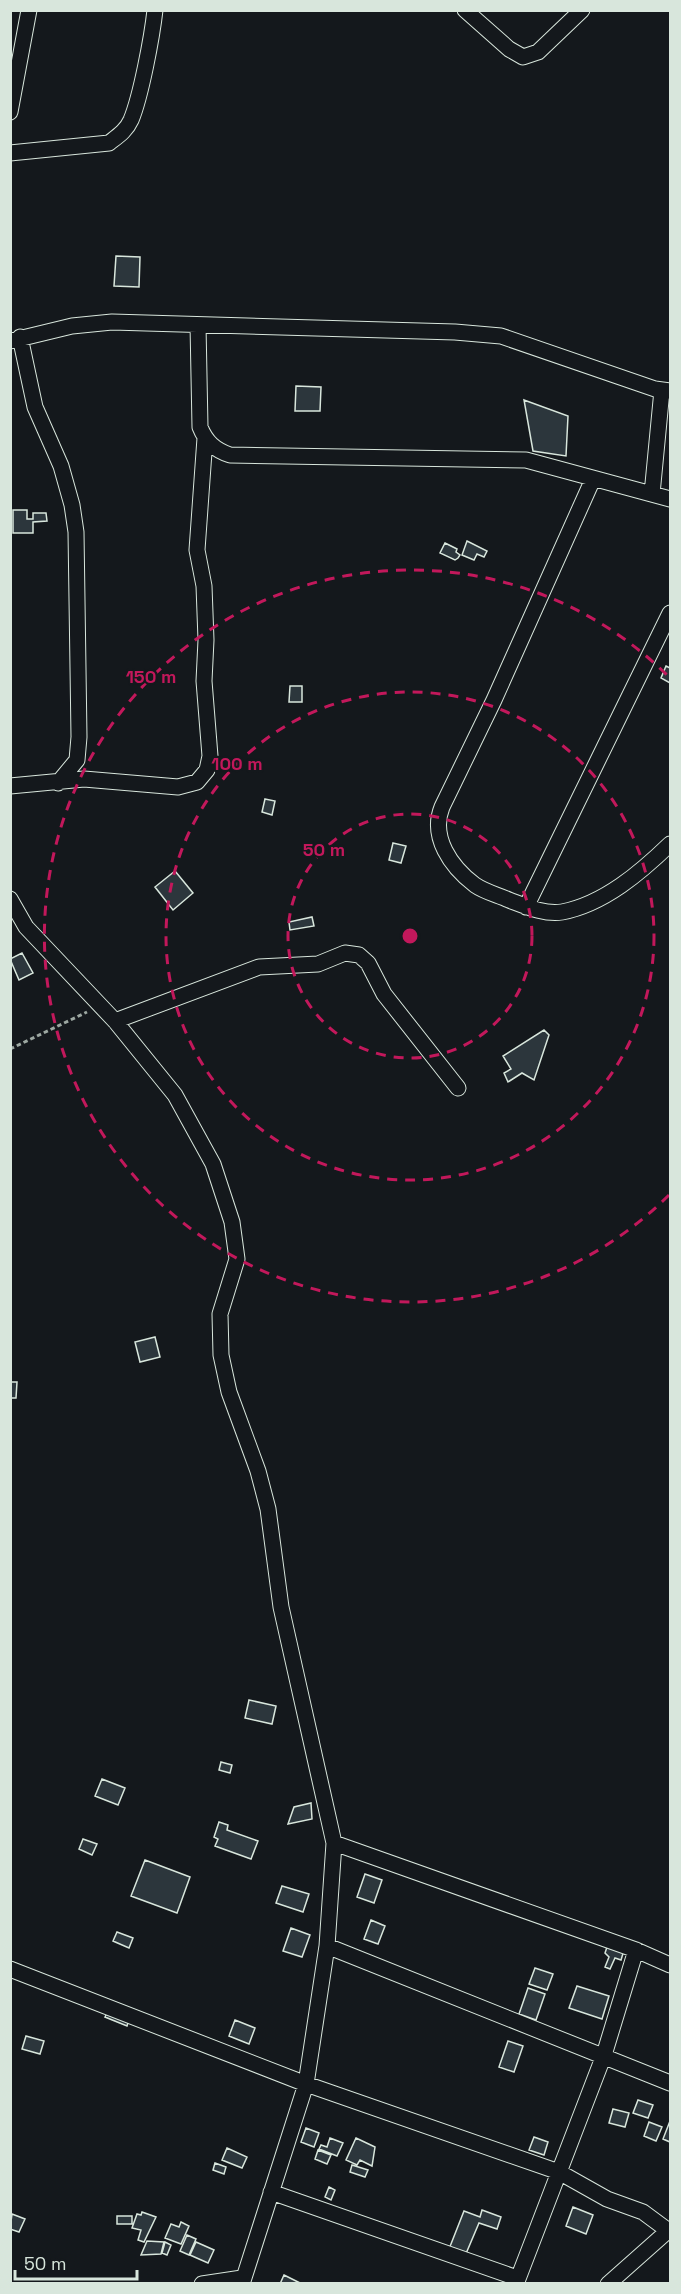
<svg xmlns="http://www.w3.org/2000/svg" width="681" height="2294" font-family="'Space Grotesk',sans-serif">
	<rect width="100%" height="100%" fill="#14181c"/>
	<path fill="#2c363c" stroke="#d8e6dc" stroke-width="1.5" d="M116,256L140,257L139,287L114,286Z
		M296,386L321,387L320,411H295Z
		M524,400L568,416L566,456L533,451Z
		M13,510H27V519H33V513H46L47,521L33,522V533H13Z
		M467,541L487,551L484,557L477,554L474,560L462,555Z
		M445,543L457,549L456,552L460,555L458,558L455,560L440,553Z
		M666,666L670,668V683L661,678Z
		M290,686H302V702H289Z
		M265,799L275,801L272,815L262,812Z
		M393,843L406,846L401,863L389,860Z
		M175,871L193,893L173,910L155,887Z
		M312,917L314,926L290,930L289,922Z
		M22,953L33,973L19,980L10,959Z
		M544,1030L549,1035L534,1080L522,1073L508,1082L504,1073L511,1069L503,1056Z
		M155,1337L160,1357L140,1362L135,1342Z
		M10,1382H17L16,1398H10Z
		M249,1700L276,1706L272,1724L245,1718Z
		M221,1762L232,1765L230,1773L219,1770Z
		M102,1779L125,1788L118,1805L95,1796Z
		M311,1803L312,1819L288,1824L294,1807Z
		M219,1822L228,1825L227,1830L258,1841L251,1859L215,1846L218,1839L214,1837Z
		M83,1839L97,1844L92,1855L79,1849Z
		M145,1860L190,1877L177,1913L131,1896Z
		M365,1874L382,1880L374,1903L357,1897Z
		M282,1886L309,1894L303,1912L276,1903Z
		M371,1920L385,1926L378,1944L364,1939Z
		M291,1928L310,1935L302,1957L283,1951Z
		M117,1932L133,1938L129,1948L113,1941Z
		M608,1944L624,1950L621,1960L615,1958L610,1969L605,1967L609,1957L605,1953Z
		M535,1968L553,1974L547,1990L529,1984Z
		M577,1986L609,1996L602,2019L569,2008Z
		M528,1988L545,1994L536,2020L519,2014Z
		M108,2011L129,2019L127,2026L105,2017Z
		M235,2020L255,2028L249,2044L229,2036Z
		M26,2036L44,2041L40,2054L22,2049Z
		M508,2041L523,2046L514,2072L499,2067Z
		M638,2100L653,2105L648,2118L633,2113Z
		M613,2109L629,2113L625,2127L609,2123Z
		M670,2121V2142L663,2139Z
		M649,2122L662,2127L656,2141L644,2136Z
		M306,2128L319,2133L314,2147L301,2142Z
		M534,2137L548,2142L544,2155L529,2150Z
		M330,2138L343,2143L337,2156L319,2149L321,2145L327,2147Z
		M356,2138L375,2147L372,2166L360,2160L357,2165L346,2160Z
		M227,2148L247,2157L242,2168L222,2160Z
		M318,2150L331,2155L327,2164L315,2159Z
		M215,2163L226,2167L224,2174L213,2170Z
		M352,2165L368,2170L365,2177L350,2172Z
		M329,2187L335,2190L331,2200L325,2197Z
		M573,2207L593,2215L586,2234L566,2226Z
		M482,2210L501,2217L497,2229L479,2223L465,2256L449,2249L464,2211L480,2217Z
		M142,2212L156,2217L144,2242L138,2240L141,2230L132,2228L137,2214L141,2215Z
		M12,2214L25,2219L19,2232L10,2229Z
		M117,2216H132V2224H117Z
		M181,2222L189,2226L181,2244L165,2238L171,2224L179,2227Z
		M187,2235L196,2239L189,2255L180,2251Z
		M147,2241L164,2242L161,2254L141,2255Z
		M165,2242L171,2245L167,2255L162,2253Z
		M196,2242L214,2250L208,2263L190,2255Z
		M284,2275L302,2284H280Z"/>
	<g fill="none" stroke-linecap="round" stroke-linejoin="round">
		<defs>
			<path id="minor" d="M465,10L509,49L523,57L538,52L582,10
				M10,112L29,10
				M10,153L109,143C118,136 126,131 131,120C141,96 152,37 155,10
				M198,325L200,427C206,442 215,450 230,455L526,460L670,499
				M20,337L35,407L61,466L72,505L76,532L79,737L77,760L58,783
				M10,341L72,326L112,322L455,332L501,336L655,389L670,391
				M593,479L494,700L442,807C430,837 451,867 475,885C485,892 498,895 509,900C525,906 545,915 562,912C604,904 641,872 670,844
				M652,494L662,390
				M10,786L84,779L178,787L197,782L207,770L210,756L204,681L206,640L204,586L197,550L205,438
				M10,899L26,927L115,1021L175,1095L213,1164L232,1222L237,1259L220,1314L221,1355L229,1392L258,1471L268,1509L281,1607L334,1843L327,1946L306,2084L242,2284
				M526,907L670,613
				M115,1021L259,967L318,964L345,953L359,955L368,963L384,994L458,1088
				M334,1843L636,1950L670,1965
				M327,1946L670,2083
				M10,1969L306,2084L559,2172L607,2199L643,2212L670,2232
				M271,2192L517,2278
				M202,2284L242,2278
				M516,2284L604,2055L636,1950
				M608,2284L670,2229"/>
		</defs>
		<use href="#minor" stroke="#d8e6dc" stroke-width="17"/>
		<path stroke="#9da8a2" stroke-width="3" stroke-dasharray="4.5 3" stroke-linecap="butt" d="M10,1049L87,1012"/>
		<use href="#minor" stroke="#14181c" stroke-width="15"/>
	</g>
	<g fill="none" stroke="#c2185b" stroke-width="3" stroke-dasharray="10 8">
		<circle cx="410" cy="936" r="122"/>
		<circle cx="410" cy="936" r="244"/>
		<path d="M669 1195A366 366 0 1 1 669 677"/>
	</g>
	<circle cx="410" cy="936" r="9" fill="#c2185b" stroke="#14181c" stroke-width="3"/>
	<g font-size="18" text-anchor="middle" font-weight="bold" fill="#c2185b" stroke="#14181c" stroke-width="4.5" stroke-linejoin="round" paint-order="stroke">
		<text x="151" y="683">150 m</text>
		<text x="237" y="770">100 m</text>
		<text x="324" y="856">50 m</text>
	</g>
	<rect width="681" height="2294" fill="none" stroke="#d8e6dc" stroke-width="24"/>
	<path d="M15 2270v9h122v-9" fill="none" stroke="#d8e6dc" stroke-width="3"/>
	<text x="24" y="2270" font-size="18" fill="#d8e6dc" stroke="#14181c" stroke-width="4.5" paint-order="stroke">50 m</text>
</svg>
